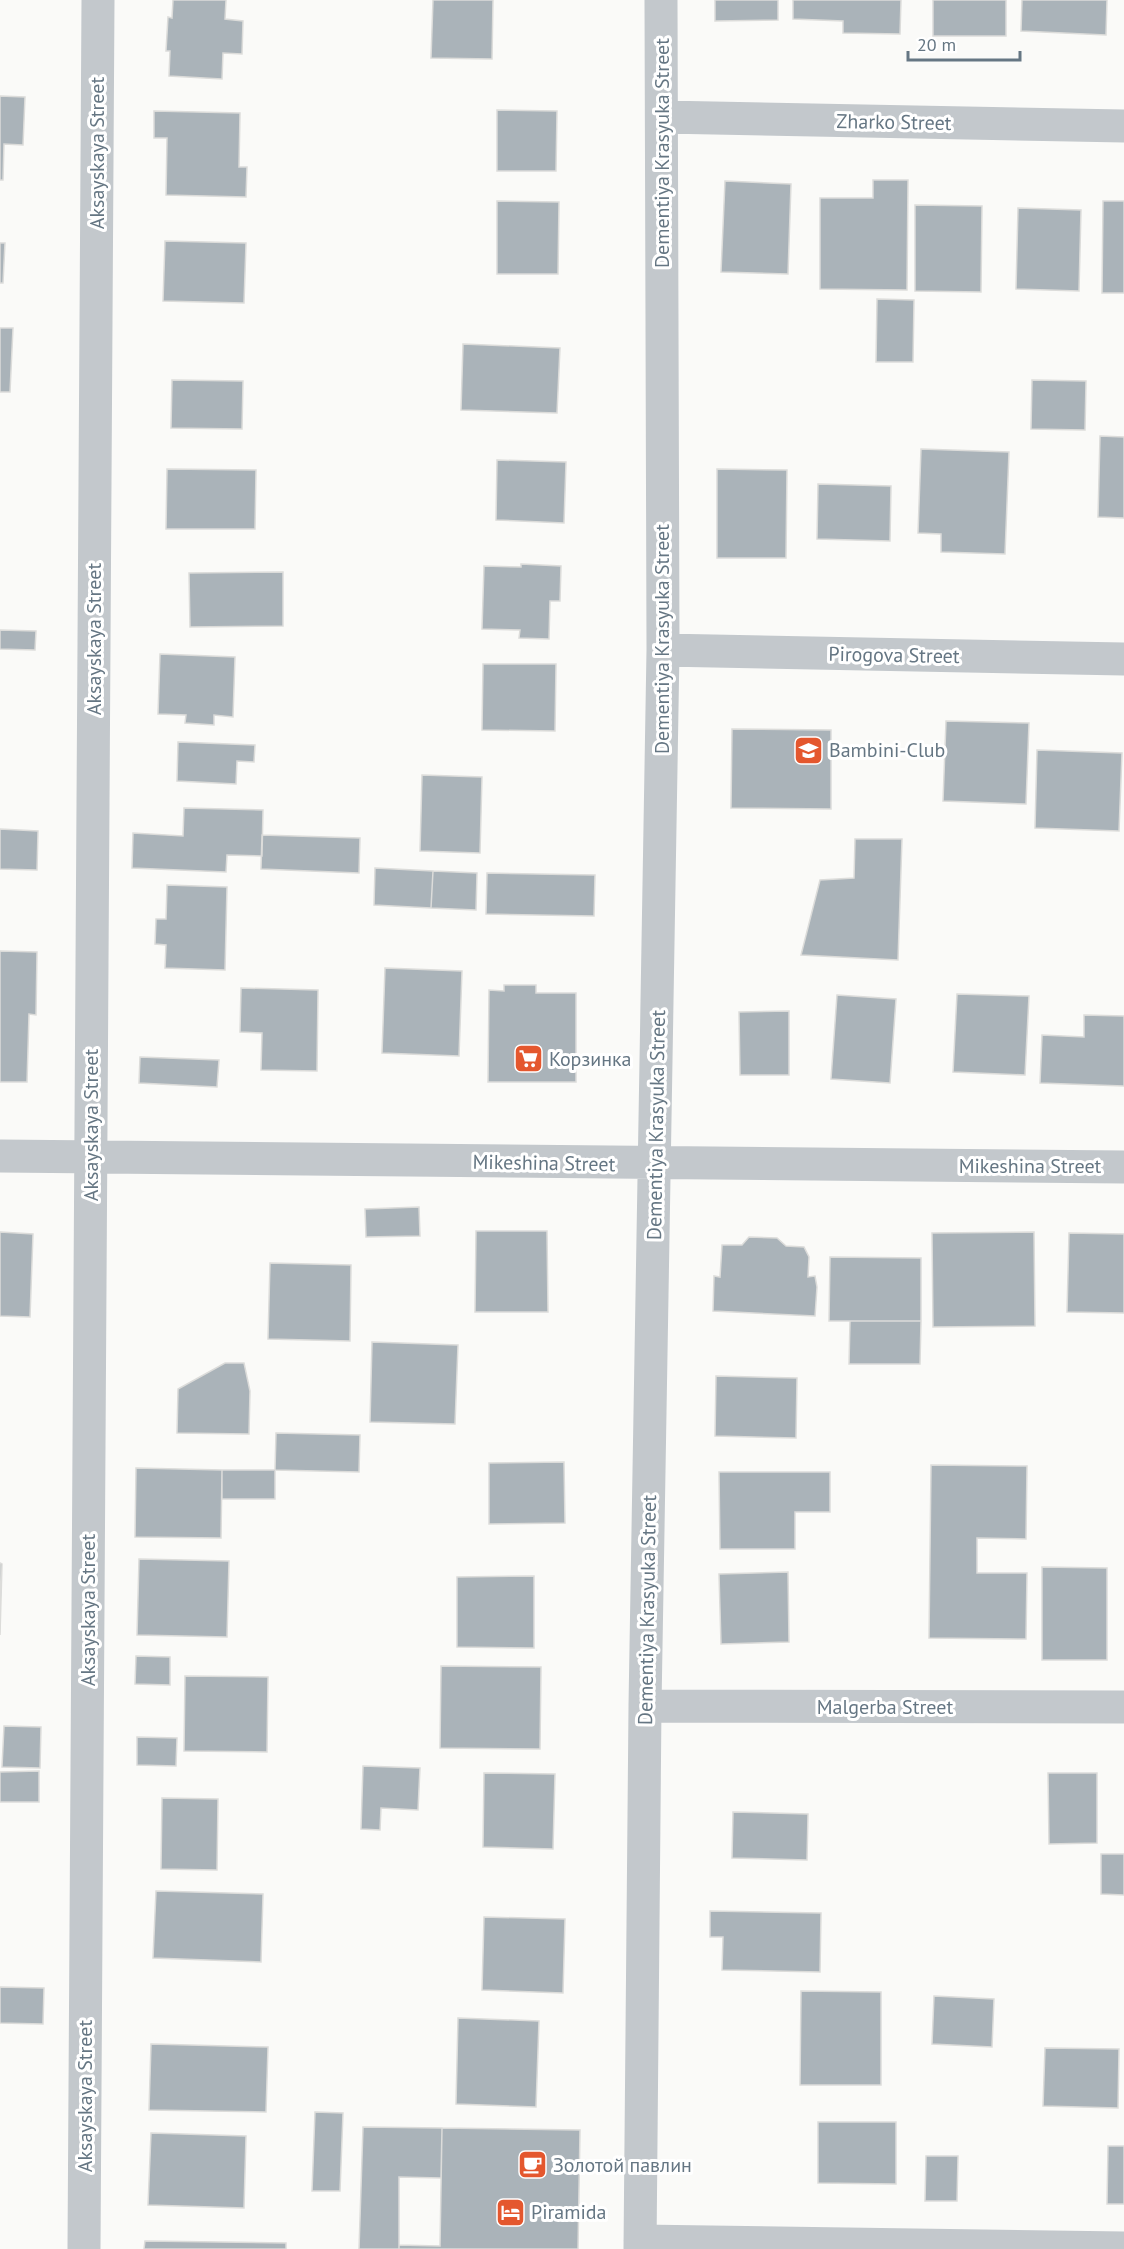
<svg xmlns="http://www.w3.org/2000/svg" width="1124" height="2249" font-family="'PT Sans',sans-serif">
	<rect width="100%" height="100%" fill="#fafaf8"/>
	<path fill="#aab3b9" stroke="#dcdcda" stroke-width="1.5" d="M173,0H226L225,19L243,21L242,54L223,53L222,79L169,76L170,51H166L168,17L172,18Z
		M433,0H493L492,59L431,58Z
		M715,0H778V20L715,21Z
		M793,0H901L900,34L843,33V21L793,19Z
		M933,0H1006V36H933Z
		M1022,0H1107L1106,35L1021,31Z
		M0,96L25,97L23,145L4,144L3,180H0Z
		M497,110L557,111L556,171H497Z
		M154,111L240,113L239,167H247L246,197L166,195L167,138H154Z
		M873,180H908L907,290L820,289V198H873Z
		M725,181L791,184L788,274L721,272Z
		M497,201L559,202L558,274H497Z
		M1103,201H1124V293H1102Z
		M915,205L982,206L981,292L915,291Z
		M1018,208L1081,210L1079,291L1016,289Z
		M165,241L246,243L244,303L163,301Z
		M0,243H5L3,283H0Z
		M877,299L914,300L913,362H876Z
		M0,328H13L10,392H0Z
		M463,344L560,348L557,413L461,410Z
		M172,380L243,381L242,429L171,428Z
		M1032,380L1086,381L1085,430L1031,429Z
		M1100,436L1124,437V518L1098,517Z
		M921,449L1009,452L1005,554L941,552V534L918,533Z
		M497,460L566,462L564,523L496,520Z
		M167,469L256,470L255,529H166Z
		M717,469L787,470L786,558H717Z
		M818,484L891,486L890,541L817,539Z
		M521,564L561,566L560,601H550L549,639L519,638L520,630L482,629L484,566L521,567Z
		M283,572V626L190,627L189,573Z
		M0,630L36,631L35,650L0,649Z
		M160,654L235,657L233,717L214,715V725L185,723L186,715L158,714Z
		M483,664H556L555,731L482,730Z
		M946,721L1029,723L1026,804L943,801Z
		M732,729L831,730V809L731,808Z
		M178,742L255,745L254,762L237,761L236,784L177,781Z
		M1037,750L1122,753L1119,831L1035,828Z
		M422,775L482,777L480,853L420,851Z
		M184,808L263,810L262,856L227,855L226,872L132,868L133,833L183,836Z
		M0,829L38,831L37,870L0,869Z
		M262,835L360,838L359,873L261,869Z
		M855,839H902L898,960L801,955L820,880L854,878Z
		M375,868L433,871L431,908L374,905Z
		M433,871L477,873L476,910L431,908Z
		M487,873L595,875L594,916L486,914Z
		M167,885L227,887L225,970L165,968L166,945L155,944L156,919H166Z
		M0,951L37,952L36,1015L29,1014L27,1082H0Z
		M385,968L462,971L459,1056L382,1053Z
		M504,985H536V993H576V1082H488L489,990L504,991Z
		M241,988L318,990L317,1071L261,1070L262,1033L240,1032Z
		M957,994L1029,996L1025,1075L953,1072Z
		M837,995L896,999L890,1083L831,1079Z
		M789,1011V1075H740L739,1012Z
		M1084,1015L1124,1016V1086L1040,1083L1042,1035L1084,1037Z
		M140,1057L219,1060L217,1087L139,1083Z
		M419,1207L420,1236L366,1237L365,1209Z
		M476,1231H547L548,1312H475Z
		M0,1232L33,1234L30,1317L0,1316Z
		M1034,1232L1035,1326L933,1327L932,1233Z
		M1069,1233L1124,1234V1313L1067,1312Z
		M749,1237L777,1238L786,1246L804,1247L809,1257L808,1277L815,1276L817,1287L815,1316L713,1311L714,1276L720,1277L722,1245H742Z
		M830,1257L921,1258V1321H829Z
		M270,1263L351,1265L350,1341L268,1339Z
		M850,1321H921L920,1364H849Z
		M372,1342L458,1345L455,1424L370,1422Z
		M225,1363H244L250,1391L249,1434L177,1433L178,1389Z
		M716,1376L797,1378L796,1438L715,1436Z
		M276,1433L360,1435L359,1472L275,1470Z
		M564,1462L565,1523L489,1524V1463Z
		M931,1465L1027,1466L1026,1539L977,1538V1573H1027L1026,1639L929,1638Z
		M136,1468L222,1470L221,1538L135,1537Z
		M222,1470H275V1499H222Z
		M719,1472H830V1512H795V1549H720Z
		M139,1559L229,1561L227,1637L137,1635Z
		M0,1563L2,1564L0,1635Z
		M1042,1567L1107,1568V1660H1042Z
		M788,1572L789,1642L721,1644L719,1574Z
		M534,1576V1648L457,1647V1577Z
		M136,1656L170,1657V1685L135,1684Z
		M441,1666L541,1667L540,1749L440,1748Z
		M185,1676L268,1677L267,1752L184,1751Z
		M4,1726L41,1727L40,1768L2,1767Z
		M137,1737L177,1738L176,1766L137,1765Z
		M363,1766L420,1768L418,1810L381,1808L380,1830L361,1829Z
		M39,1771V1802H0V1772Z
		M484,1773L555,1774L553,1849L483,1847Z
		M1048,1773H1097V1843L1049,1844Z
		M162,1798L218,1799L217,1870L161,1869Z
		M733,1812L808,1814L807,1860L732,1858Z
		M1101,1854H1124V1895L1101,1894Z
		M156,1891L263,1894L261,1962L153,1958Z
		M710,1911L821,1913L820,1972L722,1970L723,1937H710Z
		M484,1917L565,1919L563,1993L482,1990Z
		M0,1987L44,1988L43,2024L0,2023Z
		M801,1991L881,1992V2085H800Z
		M934,1996L994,1999L992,2047L932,2044Z
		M458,2018L539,2021L536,2107L456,2104Z
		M151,2044L268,2047L266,2112L149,2110Z
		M1045,2048L1119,2049L1118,2108L1043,2106Z
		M315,2112L343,2113L340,2191H312Z
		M818,2122H896V2184L818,2183Z
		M363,2127L442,2128L441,2178L399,2177V2249H359Z
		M442,2128L580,2130L578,2249H399V2245L440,2246Z
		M151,2133L246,2136L244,2208L148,2205Z
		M1108,2146H1124V2204H1107Z
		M926,2156H958L957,2201H925Z
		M145,2241L286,2243V2249H144Z"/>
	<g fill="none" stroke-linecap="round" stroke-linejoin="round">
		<path stroke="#c3c8cc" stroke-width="33" d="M663,117L1124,126
			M663,650L1124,659
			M0,1156L1124,1167
			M645,1706L1124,1707
			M640,2241L1124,2248
			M84,2249L98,0
			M640,2249L645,1706L663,650L661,0"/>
	</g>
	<defs>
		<symbol id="school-square" viewBox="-11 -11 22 22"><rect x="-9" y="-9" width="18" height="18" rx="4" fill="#e4572e" stroke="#fff"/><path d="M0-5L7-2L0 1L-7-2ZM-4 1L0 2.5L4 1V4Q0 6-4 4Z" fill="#fff"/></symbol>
		<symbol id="supermarket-square" viewBox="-11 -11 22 22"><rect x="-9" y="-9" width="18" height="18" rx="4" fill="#e4572e" stroke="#fff"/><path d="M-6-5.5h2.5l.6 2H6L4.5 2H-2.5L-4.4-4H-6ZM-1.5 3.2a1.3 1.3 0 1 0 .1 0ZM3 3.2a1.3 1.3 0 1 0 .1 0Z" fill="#fff"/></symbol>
		<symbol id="cafe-square" viewBox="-11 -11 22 22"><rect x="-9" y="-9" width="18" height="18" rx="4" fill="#e4572e" stroke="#fff"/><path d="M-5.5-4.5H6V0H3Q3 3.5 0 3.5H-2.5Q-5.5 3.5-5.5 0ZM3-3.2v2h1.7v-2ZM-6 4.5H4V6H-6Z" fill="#fff"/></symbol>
		<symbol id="hotel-square" viewBox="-11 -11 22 22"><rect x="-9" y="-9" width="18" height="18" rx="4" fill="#e4572e" stroke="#fff"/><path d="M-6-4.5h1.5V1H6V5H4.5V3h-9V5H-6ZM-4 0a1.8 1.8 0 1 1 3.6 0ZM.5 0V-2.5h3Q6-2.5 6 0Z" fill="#fff"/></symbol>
	</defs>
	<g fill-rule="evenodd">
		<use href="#school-square" x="792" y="734" width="33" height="33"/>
		<use href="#supermarket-square" x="512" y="1042" width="33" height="33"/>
		<use href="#cafe-square" x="516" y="2148" width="33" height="33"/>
		<use href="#hotel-square" x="494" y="2196" width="33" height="33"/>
	</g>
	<g text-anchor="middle" stroke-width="6" stroke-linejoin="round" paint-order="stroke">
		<g font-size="20" fill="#657683" stroke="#fff">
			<text transform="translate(894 122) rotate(1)" y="7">Zharko Street</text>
			<text transform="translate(97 153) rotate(-90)" y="7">Aksayskaya Street</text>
			<text transform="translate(662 153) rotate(-90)" y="7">Dementiya Krasyuka Street</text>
			<text transform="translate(94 639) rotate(-90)" y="7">Aksayskaya Street</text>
			<text transform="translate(662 639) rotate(-90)" y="7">Dementiya Krasyuka Street</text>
			<text transform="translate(894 655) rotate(1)" y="7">Pirogova Street</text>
			<text transform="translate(91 1125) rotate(-90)" y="7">Aksayskaya Street</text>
			<text transform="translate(656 1125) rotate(-89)" y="7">Dementiya Krasyuka Street</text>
			<text transform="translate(544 1163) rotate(1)" y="7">Mikeshina Street</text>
			<text x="1030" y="1173">Mikeshina Street</text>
			<text transform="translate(88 1610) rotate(-90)" y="7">Aksayskaya Street</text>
			<text transform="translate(647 1610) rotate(-89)" y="7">Dementiya Krasyuka Street</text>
			<text x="885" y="1714">Malgerba Street</text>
			<text transform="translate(85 2096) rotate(-90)" y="7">Aksayskaya Street</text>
		</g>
		<g font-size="20" fill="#657683" stroke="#fff" text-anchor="start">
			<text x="829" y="757">Bambini-Club</text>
			<text x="549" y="1066">Корзинка</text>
			<text x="553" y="2172">Золотой павлин</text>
			<text x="531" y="2219">Piramida</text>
		</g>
	</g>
	<path d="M908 51v9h112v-9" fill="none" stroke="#657683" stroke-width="3"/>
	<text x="917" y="51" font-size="18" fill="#657683" stroke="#ffffff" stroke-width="4.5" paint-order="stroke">20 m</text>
</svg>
